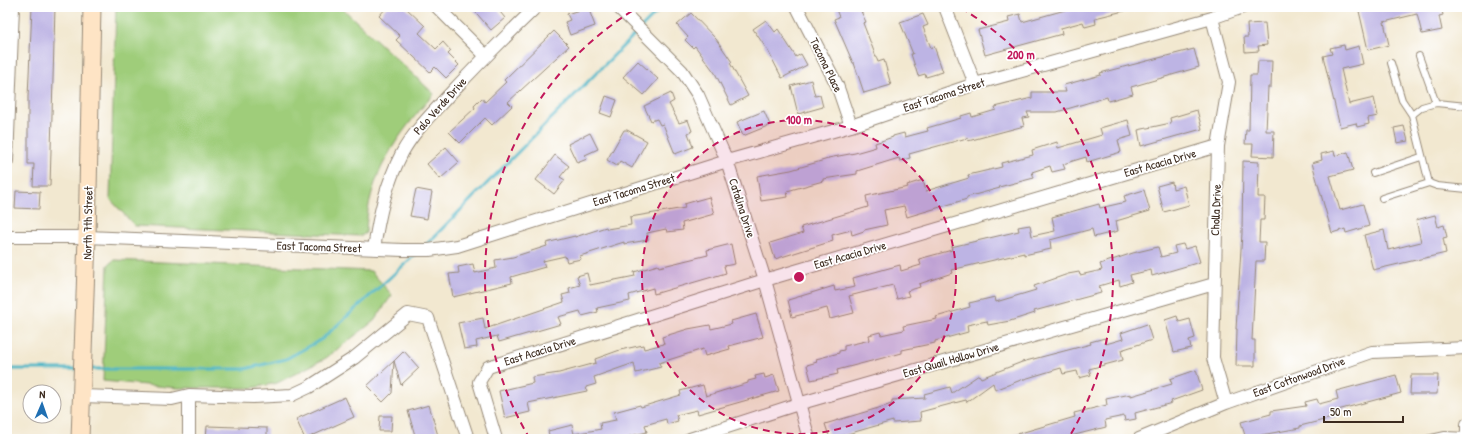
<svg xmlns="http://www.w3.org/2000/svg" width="1474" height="446" font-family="'Patrick Hand',sans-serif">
	<rect width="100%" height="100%" fill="#fff"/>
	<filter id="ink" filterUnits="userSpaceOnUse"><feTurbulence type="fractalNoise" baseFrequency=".025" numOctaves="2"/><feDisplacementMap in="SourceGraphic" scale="8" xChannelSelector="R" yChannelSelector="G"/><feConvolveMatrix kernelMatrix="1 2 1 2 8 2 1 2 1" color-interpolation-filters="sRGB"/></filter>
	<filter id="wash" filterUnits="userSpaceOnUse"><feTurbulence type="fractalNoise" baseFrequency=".012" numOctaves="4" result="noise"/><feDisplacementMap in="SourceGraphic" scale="16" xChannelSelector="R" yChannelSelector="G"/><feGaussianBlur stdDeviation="0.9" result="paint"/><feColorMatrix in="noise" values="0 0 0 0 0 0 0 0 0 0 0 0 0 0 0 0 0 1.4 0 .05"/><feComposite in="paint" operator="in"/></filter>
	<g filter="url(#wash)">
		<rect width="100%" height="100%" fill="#f2e8d0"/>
		<path fill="#9fcd7a" stroke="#6d7c4c" d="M116,7H341L434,94C397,135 367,176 366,233L361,236L135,226L110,199Z
			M114,260L371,271L392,295L374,321L326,358L277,383L252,388H178L103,381L108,265Z"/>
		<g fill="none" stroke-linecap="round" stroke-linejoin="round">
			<path stroke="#4bb6c8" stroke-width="3" d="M642,27L662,7
				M425,246L638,31
				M7,369H77
				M87,369H245L286,359L322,339L416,254"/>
		</g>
		<g id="blocks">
			<path fill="#bdb4e4" d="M32,7H55L50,186H33L34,164H28V97Z
				M387,7H405L425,26L419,33L436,49L443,42L451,51L448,54L459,65L446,78L435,67L430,72L396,40L400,36L379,16Z
				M471,7H496L505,18L491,30Z
				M588,7L595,26L570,35L565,22L570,20L567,14Z
				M835,7H859L866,22L863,23L878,62L884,60L891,85L864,93L854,63H853L834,19L839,17Z
				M1076,7H1128V10L1095,18L1096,24L1085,27L1083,22L1061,28L1062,34L985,55L978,30L1009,22L1008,17L1020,14L1022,22Z
				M1378,7H1441L1443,15L1439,16L1442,30L1422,34L1417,14L1384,22L1389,45L1368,50L1359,11Z
				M691,13L716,39L732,62L730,63L748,96L731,105L715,73L695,46L693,48L685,40L688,37L677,25Z
				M923,14L928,25L923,27L931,48L934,46L943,72L926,77L925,74L918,76L911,54H913L900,22Z
				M766,20L775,32L778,29L796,57L801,54L807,65L782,78L768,51L753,29Z
				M1265,23L1267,45L1258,46L1259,51L1245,52L1244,37H1248L1247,24Z
				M554,31L569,46L508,102L512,106L492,125L485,118L460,143L449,132L475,108L474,106L482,98L485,102L506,82L504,80Z
				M1344,45L1345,50L1359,46L1363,64L1341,69L1349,104L1374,98L1378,116L1368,118L1369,124L1357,127L1356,123L1340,127L1323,56L1332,54L1330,48Z
				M1194,49L1199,67L1131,87L1133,94L1108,101L1107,97L1057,112H1027L1029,117L1022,118L1024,126L968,141L967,138L909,154L910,158L900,161L899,158L857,171V174L823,179V181L787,191L788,197L761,201L757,176L791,170L828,159V158L855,153L876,147L875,143L893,137V136L904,133L905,137L928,131L927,128L961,118V116L971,113L972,117L996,110L995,107L1032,98V92H1066L1064,85L1101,75L1100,73Z
				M638,61L658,79L644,95L623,77Z
				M1258,61H1272L1271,87H1268L1266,131H1274L1273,157L1252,156L1253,144H1245L1246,130H1249L1250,75H1257Z
				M811,80L815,96L820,95L823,107L798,114L791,86Z
				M671,93L674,101L669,104L679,123L688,120L692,131L688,133L693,147L675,154L663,124L660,125L657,119L651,121L644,106Z
				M606,96L617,100L611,117L600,113Z
				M1197,110L1202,129L1141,146L1138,130L1171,123L1170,118Z
				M764,111L770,125L743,136L737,122Z
				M1128,120L1132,136L1118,140L1121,152L1087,162L1086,157L1063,164L1065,169L1052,172L1050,166L1032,172L1034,178L999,187L1000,188L967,197V199L907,217L904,206L884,210L887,225L864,230V231L852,235L851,230L832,235L833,241L775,259L770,243L803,233L801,227L868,207L866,196L908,187L907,185L923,180L926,191L969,178L968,175L1002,167L1001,163L1033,155L1032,150L1057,142L1058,148L1102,135L1100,128Z
				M1404,126L1408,141L1397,143L1394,128Z
				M624,130H627L647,141L632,168L620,161L617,166L607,160Z
				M590,133L598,149L585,155L587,159L577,163L568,144Z
				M446,147L459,162L440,179L427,164Z
				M1334,151L1335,156L1348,152L1353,170L1330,176L1340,210L1363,204L1369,226L1346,233L1345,229L1332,233L1312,163L1322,160L1321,154Z
				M555,155L569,166L560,177L565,180L554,194L536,180Z
				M1243,161L1259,162L1258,197H1265L1264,220H1260L1259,242H1265L1264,261H1256L1252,340H1255V366H1236L1237,329H1236L1242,233Z
				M1172,182L1173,189L1184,186L1189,205L1164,212L1157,186Z
				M416,189L432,192L427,219L410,216Z
				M1144,190L1150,211L1116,221L1118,231L1094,237L1092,229L1050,240L1051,249L1024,255V253L951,270L952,273L919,284L920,287L907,291L909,296L897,299L893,285L849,296L854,313L830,319L827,308L792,317L788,300L834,286L835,291L855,287L853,278L900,265L901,271L921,265L919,259L952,250L951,247L1019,231L1018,227L1030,225L1032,236L1055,231L1052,217L1099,204L1100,208L1126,202L1124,196Z
				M16,191L40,192L39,209L15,208Z
				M709,197L714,214L682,223L683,230L667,232L666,229L647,233L648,240L624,244V242L580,256L581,259L567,262L565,256L543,261L545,267L511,277L512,283L453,297L449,274L459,273L458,267L473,264L475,273L496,268L495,260L513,257L547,246L546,243L575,236V237L606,227L607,229L631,225L630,217L685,208L684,204Z
				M1435,215L1438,227L1444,225L1447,237L1443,238L1446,253L1373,270L1364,235L1384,230L1388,250L1421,242L1416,220Z
				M731,244L735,264L724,266L726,273L654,294L653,288L629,295L630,301L597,308L598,312L582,316L580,311L558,317L561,324L499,342L497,336L476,341L477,347L464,349L458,323L483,318L485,329L564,302L562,295L570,293L569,288L580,285L577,276L587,273L590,285L635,276L634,272L658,265L659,267L708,255L707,250Z
				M1183,244L1185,249L1195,246L1200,262L1152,276L1151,270L1130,275L1132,282L1120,286L1119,280L1099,286L1101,293L1034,311L1035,313L1010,321L988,325L987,321L967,325L968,332L935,341V343L902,350V353L837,370L838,374L811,380L807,365L817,362L816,359L839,353V351L844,350V346L870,340L869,335L880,332L881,335L904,330L903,326L937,319L936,317L970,307L969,303L995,297L996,302L1036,290L1034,286L1068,274L1079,272L1080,275L1102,270L1100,264L1133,253L1158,247L1161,257L1176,253L1174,246Z
				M756,314L763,337L729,346L730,349L705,356L703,349L659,363L661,367L636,373L634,363L594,377L596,384L586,387L587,391L528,403L530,412L505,418L499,391L533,383L532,377L559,373L596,363L595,359L620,350L643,345L644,349L664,344L662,337L688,329L710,325L711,329L732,324L731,321Z
				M1177,316L1179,322L1190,319L1195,338L1189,340L1191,348L1174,352L1165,320Z
				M1147,324L1152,340L1121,350L1123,360L1089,369L1091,375L1079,378L1077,371L1063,374L1061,368L1021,380L995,390L993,383L967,402L966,400L920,412L921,421L893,423V421L830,439L825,424L892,404V400L925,398L924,394L950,387L952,393L979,375L981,378L1022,362L1091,344L1090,342L1105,338L1106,344L1123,339L1121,333Z
				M404,351L419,368L401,385L394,361Z
				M394,361L392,393L383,402L367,386Z
				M1196,370L1202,390L1171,401L1172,403L1135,413L1136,419L1125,421L1124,416L1105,420L1106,427L1059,439H1007V437L1075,417L1074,413L1107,405L1106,399L1131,394V396L1172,384L1170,379Z
				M764,374L765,378L774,375L779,391L698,414L697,410L676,415L678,421L667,424L666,419L645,425L647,432L618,439H550L548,431L572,425L574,434L601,429L600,423L616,420L614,412L640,405L641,407L681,395L680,391L703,385L706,396L748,383V381L756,379L755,376Z
				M1396,375L1401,393L1334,411L1336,417L1300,426V428L1261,435L1262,439H1246L1241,422L1271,414V411L1306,406L1305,402L1317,399L1319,404L1338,399L1336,391Z
				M1411,375H1438L1437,394H1410Z
				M345,397L354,417L305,439L296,419Z
				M429,405L439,439H416L408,411Z
				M380,416H392L391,431H379Z
				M207,426L267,428V439H206Z"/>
		</g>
	</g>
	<g filter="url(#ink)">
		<use href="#blocks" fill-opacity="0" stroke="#968977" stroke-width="1"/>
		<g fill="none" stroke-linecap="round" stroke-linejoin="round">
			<defs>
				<path id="service" d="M1419,56L1436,103L1467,106
					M1391,63L1402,100L1412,115
					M1436,103L1422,107L1412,115L1429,183L1437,186L1467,189
					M1373,173L1421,157
					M1382,198L1429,183
					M1427,439L1445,435L1467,436"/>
				<path id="minor" d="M437,7L486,56
					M618,7L682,71L698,95L727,161L765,280L809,439
					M797,7L837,85L851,126
					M945,7L975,84
					M1212,18L1229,82L1218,146L1213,358L1226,403
					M7,161L13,7
					M7,237H87L403,250H429L457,246L727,161L851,126L975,84L1212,18L1243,7
					M374,249C379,215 386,184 402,153C414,131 432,114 448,96C477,65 506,36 536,7
					M82,396L172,399L189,395L253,397L292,395L309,387L354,358L408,314L428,318L468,439
					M189,439V395
					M496,439L479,382L488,367L765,280L1218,146
					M690,439L798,404L1214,284
					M1139,439L1226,403L1372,352L1467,348
					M1467,439V424"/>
				<path id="secondary" d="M80,439L87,237L92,7"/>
			</defs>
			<use href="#service" stroke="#968977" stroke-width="8"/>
			<use href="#minor" stroke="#968977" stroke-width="14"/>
			<use href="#secondary" stroke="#968977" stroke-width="19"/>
			<use href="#service" stroke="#fff" stroke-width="6"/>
			<use href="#minor" stroke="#fff" stroke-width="12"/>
			<use href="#secondary" stroke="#fee4c5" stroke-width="17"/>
		</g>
	</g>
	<circle cx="799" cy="277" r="157" fill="#c2185b" fill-opacity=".12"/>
	<g fill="none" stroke="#c2185b" stroke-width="2" stroke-dasharray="7 5">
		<circle cx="799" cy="277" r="157"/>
		<path d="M530 439A314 314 0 0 1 637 8M961 8A314 314 0 0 1 1068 439"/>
	</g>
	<g text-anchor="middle" stroke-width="3.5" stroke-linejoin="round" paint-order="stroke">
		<g font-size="12" fill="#3b2a1e" stroke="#fff">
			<text transform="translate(826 65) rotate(64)" y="4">Tacoma Place</text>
			<text transform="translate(944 95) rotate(-18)" y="4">East Tacoma Street</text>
			<text transform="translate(440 106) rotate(-48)" y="4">Palo Verde Drive</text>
			<text transform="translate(1160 163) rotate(-16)" y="4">East Acacia Drive</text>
			<text transform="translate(634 190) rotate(-17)" y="4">East Tacoma Street</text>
			<text transform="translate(742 208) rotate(72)" y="4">Catalina Drive</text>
			<text transform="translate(1216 210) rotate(-88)" y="4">Cholla Drive</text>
			<text transform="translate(88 223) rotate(-89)" y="4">North 7th Street</text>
			<text transform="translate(319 247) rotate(2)" y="4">East Tacoma Street</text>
			<text transform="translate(850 255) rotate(-16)" y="4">East Acacia Drive</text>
			<text transform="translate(540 351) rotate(-17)" y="4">East Acacia Drive</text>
			<text transform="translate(951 360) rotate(-16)" y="4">East Quail Hollow Drive</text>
			<text transform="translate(1299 377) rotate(-20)" y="4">East Cottonwood Drive</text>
		</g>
	</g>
	<circle cx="799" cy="277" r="6" fill="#c2185b" stroke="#fff" stroke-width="2"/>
	<g font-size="12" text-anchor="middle" font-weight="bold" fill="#c2185b" stroke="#fff" stroke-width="3.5" stroke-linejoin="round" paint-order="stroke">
		<text x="1021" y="59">200 m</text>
		<text x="799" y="124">100 m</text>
	</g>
	<rect width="1474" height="446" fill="none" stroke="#fff" stroke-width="24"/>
	<g transform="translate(42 404) rotate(2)"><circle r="19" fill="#ffffff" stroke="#b1aaa5"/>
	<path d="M0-3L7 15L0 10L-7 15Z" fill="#1f6fb2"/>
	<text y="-6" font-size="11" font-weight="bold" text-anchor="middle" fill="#3b2a1e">N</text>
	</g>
	<path d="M1324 416v6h79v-6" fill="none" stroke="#3b2a1e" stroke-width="2"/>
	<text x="1330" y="416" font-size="12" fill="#3b2a1e" stroke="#ffffff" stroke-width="3" paint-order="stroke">50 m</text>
</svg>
